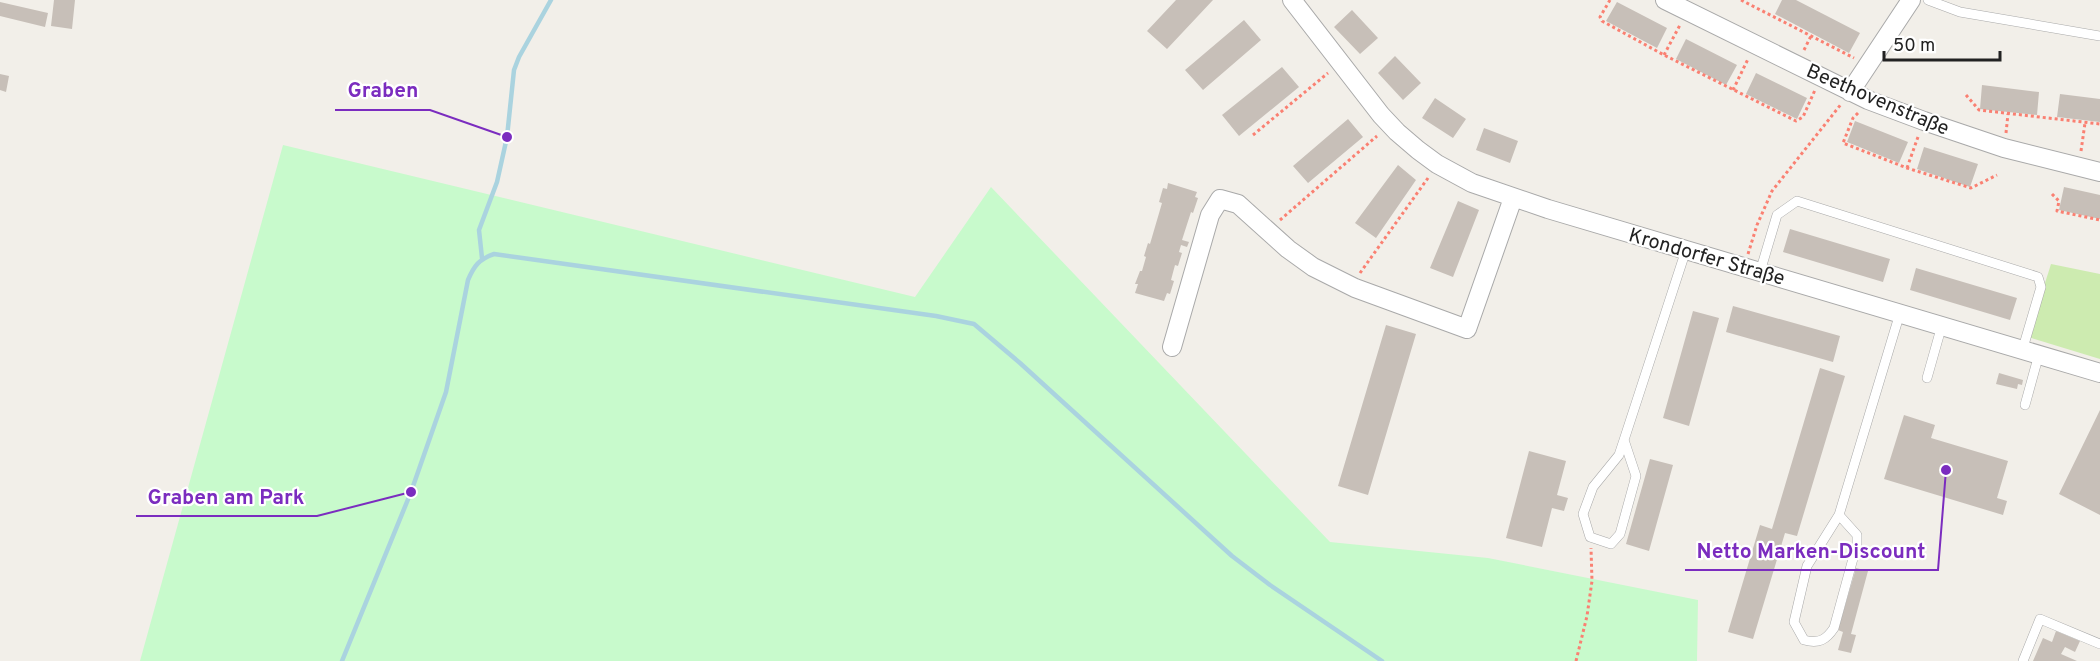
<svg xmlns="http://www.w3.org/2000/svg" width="2100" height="661" font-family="Overpass,sans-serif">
	<rect width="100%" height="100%" fill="#f2efe9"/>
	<path fill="#cdebb0" d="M2051,264L2100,274V359L2028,337Z"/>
	<path fill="#c8facc" d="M283,145L915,297L991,187L1330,542L1488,558L1698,600L1697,661H140Z"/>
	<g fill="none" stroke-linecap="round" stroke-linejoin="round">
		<path stroke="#aad3df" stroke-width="4.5" d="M482,258L479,230L497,182L507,137L514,70L519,57L551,0
			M342,661L411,492L446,392L468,280C474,266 479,259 494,254L936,316L974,324L1020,363L1232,556L1270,585L1382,661"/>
	</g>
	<path fill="#c7bfb8" d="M54,0H75L72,29L51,26Z
		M1176,0H1213L1167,49L1147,31Z
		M1782,0H1796L1860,33L1849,53L1775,14Z
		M0,2L48,13L45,27L0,16Z
		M1617,2L1667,28L1657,48L1606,21Z
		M1352,10L1378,38L1360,54L1334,27Z
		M1244,20L1261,40L1203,90L1185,70Z
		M1686,39L1737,65L1726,85L1676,59Z
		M1395,56L1421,83L1403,100L1378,73Z
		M1282,67L1299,87L1239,136L1222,115Z
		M1756,73L1807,98L1797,119L1746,94Z
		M0,74L9,76L6,92L0,90Z
		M1982,85L2039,92L2037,115L1980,109Z
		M2060,94L2100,99V122L2057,117Z
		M1435,98L1466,119L1453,138L1422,118Z
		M1348,119L1363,137L1308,183L1293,166Z
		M1855,121L1908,142L1899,163L1847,142Z
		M1484,128L1518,141L1510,163L1476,150Z
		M1924,147L1978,164L1970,187L1917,169Z
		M1398,165L1416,180L1376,238L1355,223Z
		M1168,183L1197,192L1195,197L1198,198L1193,213L1191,212L1182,240L1189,242L1187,247L1181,245L1179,252L1182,253L1178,266L1175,265L1171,280L1174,281L1170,294L1167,293L1164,301L1135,293L1138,284H1135L1140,271H1142L1146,257L1144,256L1148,243L1150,244L1162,203L1159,202L1163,188L1167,189Z
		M2064,187L2100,195V219L2059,210Z
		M1458,201L1479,210L1453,277L1430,268Z
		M1790,229L1890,259L1883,282L1783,252Z
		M1916,268L2017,298L2010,320L1910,290Z
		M1733,306L1840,336L1833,362L1726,332Z
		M1693,311L1719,318L1689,426L1663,418Z
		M1386,325L1416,334L1368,495L1338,486Z
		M1820,368L1845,376L1797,536L1785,533L1753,639L1728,632L1760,525L1772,529Z
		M1999,373L2023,380L2022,385L2018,384L2017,389L1996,384Z
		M2100,410V515L2059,494Z
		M1904,415L1935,425L1931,438L2008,461L1997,498L2007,501L2003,515L1884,479Z
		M1529,451L1566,461L1557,495L1568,498L1564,511L1552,508L1542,547L1506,538Z
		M1650,459L1673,465L1649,551L1626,544Z
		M1856,568L1868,571L1851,634L1856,635L1851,653L1838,650L1843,632L1838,630Z
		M2056,631L2080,641L2075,652L2065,647L2061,654L2077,661H2033L2043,638L2052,642Z"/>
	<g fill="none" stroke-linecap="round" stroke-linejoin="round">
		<defs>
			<path id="service" d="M1928,0L1960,12L2100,36
				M1760,272L1777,215L1797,201L2038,277L2041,287L2023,348
				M1927,378L1942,325
				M2025,405L2039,354
				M1624,440L1636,476L1620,534L1611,544L1590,537L1583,514L1593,487L1619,455L1624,440L1686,250
				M1839,515L1857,535V544L1834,628C1826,640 1819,644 1804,640L1794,622L1807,566L1839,515L1900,313
				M2023,661L2040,619L2100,644"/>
			<path id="minor" d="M1292,0L1381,115L1397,132L1418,150L1437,164L1472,183L1548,209L2100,373
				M1665,0L1868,100L1924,121L2004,148L2100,172
				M1850,92L1911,0
				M1172,347L1210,215L1220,199L1238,204L1288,249L1313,267L1355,288L1467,329L1513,198"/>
		</defs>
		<use href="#service" stroke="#a9a9a9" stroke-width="10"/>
		<use href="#minor" stroke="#a9a9a9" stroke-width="20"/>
		<path stroke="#fa8072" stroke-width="3" stroke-dasharray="3 3" stroke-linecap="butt" d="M1610,0L1600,17L1602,21L1664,55L1796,121L1803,117L1815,90
			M1741,0L1854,58
			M1804,50L1811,36
			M1664,55L1680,25
			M1733,90L1748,59
			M1966,95L1979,110L2100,124
			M1858,113L1853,118L1843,143L1907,168L1971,188L1997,175
			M2006,133L2008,114
			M1253,135L1328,73
			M2081,151L2085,123
			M1907,168L1919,134
			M2052,194L2059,201L2057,211L2100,220
			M1280,220L1377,136
			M1748,254L1757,225L1772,191L1842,103
			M1360,273L1428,178
			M1576,661L1587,616L1592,581L1591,548"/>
		<use href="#service" stroke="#fff" stroke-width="9"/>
		<use href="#minor" stroke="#fff" stroke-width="18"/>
	</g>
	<g text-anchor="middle" stroke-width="4.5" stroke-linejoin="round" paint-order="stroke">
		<g font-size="20" fill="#222" stroke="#fff">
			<text transform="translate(1878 99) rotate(23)" y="7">Beethovenstraße</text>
			<text transform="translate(1707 256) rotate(16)" y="7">Krondorfer Straße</text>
		</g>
	</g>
	<path fill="none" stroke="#7b2cbf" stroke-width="2" d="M507 137L430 110H335M411 492L317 516H136M1946 470L1938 570H1685"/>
	<g fill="#7b2cbf" stroke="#fff" stroke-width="2">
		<circle cx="507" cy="137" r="6"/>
		<circle cx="411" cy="492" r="6"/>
		<circle cx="1946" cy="470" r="6"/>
	</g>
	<g font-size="21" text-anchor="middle" font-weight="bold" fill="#7b2cbf" stroke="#fff" stroke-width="4.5" stroke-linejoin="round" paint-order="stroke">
		<text x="383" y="97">Graben</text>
		<text x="226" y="504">Graben am Park</text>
		<text x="1811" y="558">Netto Marken-Discount</text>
	</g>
	<path d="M1884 51v9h116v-9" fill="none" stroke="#222222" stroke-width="3"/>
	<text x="1893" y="51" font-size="18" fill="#222222" stroke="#ffffff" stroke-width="4.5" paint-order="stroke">50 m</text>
</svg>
